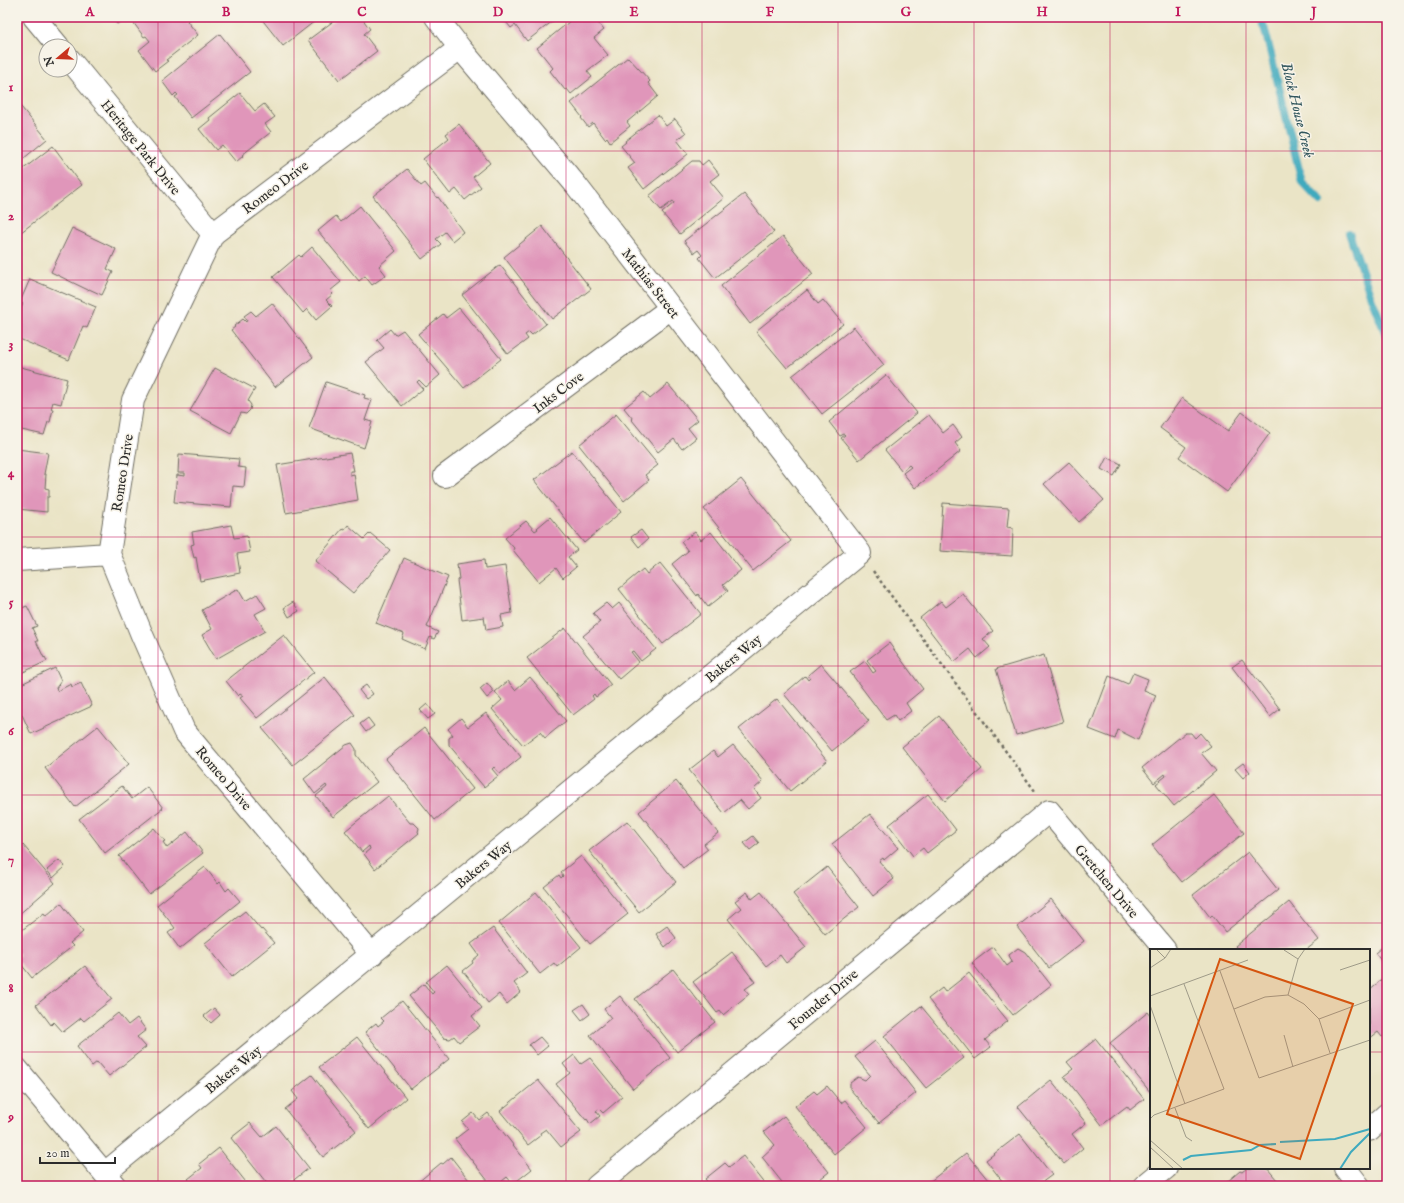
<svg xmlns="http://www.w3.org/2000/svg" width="1404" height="1203" font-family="'IM FELL English',serif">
	<rect width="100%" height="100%" fill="#f7f3e8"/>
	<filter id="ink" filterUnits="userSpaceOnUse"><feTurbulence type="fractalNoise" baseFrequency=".025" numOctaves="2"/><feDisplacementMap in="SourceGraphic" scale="8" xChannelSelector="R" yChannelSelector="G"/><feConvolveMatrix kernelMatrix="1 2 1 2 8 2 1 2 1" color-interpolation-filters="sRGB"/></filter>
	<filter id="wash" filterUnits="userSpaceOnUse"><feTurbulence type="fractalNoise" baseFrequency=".012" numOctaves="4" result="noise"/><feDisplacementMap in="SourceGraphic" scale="16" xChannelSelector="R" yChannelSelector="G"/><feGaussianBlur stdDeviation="0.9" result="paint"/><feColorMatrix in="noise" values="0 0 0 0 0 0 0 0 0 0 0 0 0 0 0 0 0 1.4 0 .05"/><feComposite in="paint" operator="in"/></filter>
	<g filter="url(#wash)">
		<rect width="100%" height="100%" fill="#eae4c6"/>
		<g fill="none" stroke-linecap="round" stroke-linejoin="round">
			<path stroke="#3faabe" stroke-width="8" d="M1260,17L1265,30L1302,182L1321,202
				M1349,233L1371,297L1387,337"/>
		</g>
		<g id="blocks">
			<path fill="#e096ba" d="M111,17H126L117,24Z
				M140,17H192L187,21L198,35L166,60L168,61L155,71L139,50L150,41L146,36L144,37L133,22Z
				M260,17H320L283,46Z
				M339,17H361L370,29L364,34L377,51L339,80L308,40Z
				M502,17H558L527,41L515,25L511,28Z
				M575,17L578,19L580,17H593L604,30L594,38L608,55L587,71L592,77L571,94L567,89L565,90L550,71L553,68L537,48Z
				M220,34L250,72L191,118L175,97L178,95L176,93L173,96L162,81Z
				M628,57L650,81L648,83L658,96L627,122L630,126L610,142L607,137L605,139L593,123L588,127L581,118L582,117L571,103Z
				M240,93L255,111L264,104L275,117L265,124L271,132L242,155L243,156L236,162L222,145L216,150L199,129L210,120L209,118Z
				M17,102L47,139L17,164Z
				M658,115L666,126L675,119L686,133L677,140L688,154L644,189L628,168L635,163L621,146L626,142L625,141Z
				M459,124L490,163L473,177L481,187L465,200L456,189L450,194L423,159L449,138L446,134Z
				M53,146L82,185L20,233L17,229V174Z
				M708,160L719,174L710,181L724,198L680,234L662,213L674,203L673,201L661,210L649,196L692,161H699L702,165Z
				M407,169L421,186L425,183L437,198L438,197L463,232L452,241L445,232L436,239L441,244L422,259L373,196Z
				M744,194L774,232L715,278L699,258L702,255L698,250L694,253L684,241Z
				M360,206L396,251L379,266L386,275L372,285L365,276L359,281L318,231L336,216L341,222Z
				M542,226L591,289L552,319L504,257Z
				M72,228L116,249L107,269L113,272L102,295L89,289L88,290L51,272Z
				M783,236L813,274L750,324L721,286Z
				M312,247L341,282L330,291L333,294L326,300L332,306L316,320L307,309L303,313L273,277L299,255L301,257Z
				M500,265L546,324L532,335L529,332L525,335L528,339L508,354L462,295Z
				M30,279L96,307L87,328L83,326L69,360L17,338V313L18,314L23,304L20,302Z
				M807,290L818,304L823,300L843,324L787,368L756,331Z
				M272,303L313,357L275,387L231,330L235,327L234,326L243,319L246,322L247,320L244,316L251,311L256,316Z
				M459,308L501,359L464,388L418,334L443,314L446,318Z
				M854,327L884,365L822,414L792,376Z
				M390,329L395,335L403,330L440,375L426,387L419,380L417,382L423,389L402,406L366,362L384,348L377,340Z
				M17,366L67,379L61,404L53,402L51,409H53L50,422H48L44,435L17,429Z
				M215,368L255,389L248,401L251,405L250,410L246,414L241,413L231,433L190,411Z
				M886,375L917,413L859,460L841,438L845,435L844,434L840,436L829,422Z
				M326,382L365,395L364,398L372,400L365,420L372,422L364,448L309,428Z
				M668,384L698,420L688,428L696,438L682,449L674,439L658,452L632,420L633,419L624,408L644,392L650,399Z
				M1182,398L1228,431L1242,412L1270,433L1227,492L1179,457L1186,447L1160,428Z
				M616,414L658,465L645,475L649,480L624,501L579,445Z
				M929,415L943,433L953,425L962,437L955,443L961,451L915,488L903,473L911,467L909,465L902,471L885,450Z
				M17,449L48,453L44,474H46L45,488L49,489V497H47V512L17,509Z
				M572,451L621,512L584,543L534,480Z
				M350,453L354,471H350V475L354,474L358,500L286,513L277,465Z
				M179,454L239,459L238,467L246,468L244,487L233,486L231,507L174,502L177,475L185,476V473H178Z
				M1107,457L1121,464L1114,476L1101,469Z
				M1069,462L1104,500L1079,522L1044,484Z
				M741,479L791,541L753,571L704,509Z
				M943,503L1009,508L1007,527L1013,528L1012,556L940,551Z
				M550,517L577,550L568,557L576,567L563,578L556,568L539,582L513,550L514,548L505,538L526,521L535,531L538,529L537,528Z
				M231,525L234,538L247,536L250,552L237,554L240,573L200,581L196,557L194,558L191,545L194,544L192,532Z
				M348,525L364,539L370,533L390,550L353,593L315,561L343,528L345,529Z
				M641,530L648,539L639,547L631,537Z
				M695,532L701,540L711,532L741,570L723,585L728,591L708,607L698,594L697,596L672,564L688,551L681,542Z
				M404,558L448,577L427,627L438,632L434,639L430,637L425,649L402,639L404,634L376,623Z
				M484,560L485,569L505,566L512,613L501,615L503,627L486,630L484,617L462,620L457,580L459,579L457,564Z
				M660,563L701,614L663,644L619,589L643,569L647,574Z
				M238,589L245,601L257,594L266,608L255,614L265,631L216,659L202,635L212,629L202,610Z
				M963,594L993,631L983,639L990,647L977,658L970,649L954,662L920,618L941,601L946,607Z
				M293,602L299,611L289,617L284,608Z
				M606,603L612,609L619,603L656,649L641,661L633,651L631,652L639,662L619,679L583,636L600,622L593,613Z
				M27,606L37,626L32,628L38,641H36L44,658L45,657L47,661L17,675V610Z
				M565,628L611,685L596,697L594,694L592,696L594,699L573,715L527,658Z
				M284,635L314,672L257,718L240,698L243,696L240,694L238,696L226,681Z
				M889,643L923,689L906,703L911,711L898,721L894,715L886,720L850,672L865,661L873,673L876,671L867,660Z
				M1044,655L1063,722L1016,735L996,669Z
				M1242,660L1280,709L1270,717L1232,667Z
				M821,664L869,721L832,751L784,694L805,676L808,680L810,678L808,675Z
				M55,668L61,681L56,688L57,691L71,684L72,687L81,683L92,706L31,734L17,704V686Z
				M1133,673L1148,679L1144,690L1156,695L1138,740L1118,730L1115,739L1089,729L1109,676L1128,684Z
				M325,677L355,715L293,765L262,728Z
				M530,677L566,721L545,738L540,732L523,745L492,709L502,700L495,692L508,681L515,690Z
				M487,683L494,692L487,698L480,689Z
				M366,685L373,694L366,699L359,690Z
				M777,699L827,761L790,791L739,729Z
				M427,704L435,714L428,719L420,710Z
				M486,713L521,757L500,774L494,767L492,769L498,776L484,787L449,745V738L453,735L448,729L461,718L468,727Z
				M939,716L982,769L945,801L902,747Z
				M368,718L374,726L366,732L360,724Z
				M98,726L129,764L75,807L45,768Z
				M424,728L473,789L435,820L386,759Z
				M1185,733H1191L1195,738L1200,733L1211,746L1201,753L1216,771L1174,806L1156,784L1166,776L1165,774L1154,783L1142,768Z
				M352,743L356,749V755L377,782L333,817L316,796L327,787L326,785L315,794L304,779L346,745Z
				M733,745L763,781L754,789L761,798L748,809L740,800L724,813L689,770L713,751L718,757Z
				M1243,763L1250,772L1243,778L1235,769Z
				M676,781L718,833L704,844L708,849L683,868L639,812Z
				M122,786L132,799L147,787L163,808L105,853L79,819Z
				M928,794L956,830L927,853L923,848L913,856L889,825Z
				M1214,795L1244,833L1182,882L1152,845Z
				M388,796L410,823H414L419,828L418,832L419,833L375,869L364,854L370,849L369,846L362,852L345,831Z
				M870,814L898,848L884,860L883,858L879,861L894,879L873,896L832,844Z
				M627,821L676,882L639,912L589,851Z
				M154,828L165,841L163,842L167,848L187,832L203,853L149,894L119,856Z
				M753,836L759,843L750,850L744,843Z
				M23,845L55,883L17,916V851Z
				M1248,852L1278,890L1225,932L1212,915L1210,917L1193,895Z
				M581,856L628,914L590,944L544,887L559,875L561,878L563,876L561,872Z
				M59,860L65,867L53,878L47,870Z
				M205,867L218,884L220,882L226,891L229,888L240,901L180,949L168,933L175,928L157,905Z
				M827,867L859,907L825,934L793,894Z
				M536,892L581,947L557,967L554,963L540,974L499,923Z
				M747,892L752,899L761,892L806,947L786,963L780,955L766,966L728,919L741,908L735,901Z
				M1051,899L1084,941L1049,968L1017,927Z
				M1289,902L1319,940L1306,950H1239L1235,946Z
				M61,903L83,932L70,943L73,946L32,978L17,959V957L20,955L17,951V934L44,913L46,916Z
				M245,911L261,930L262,929L274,943L232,977L205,943Z
				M667,926L676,938L665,947L656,934Z
				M493,928L527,973L514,983L521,992L507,1004L499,994L488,1003L463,971L473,963L472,961L479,955L471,944Z
				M1387,943V968L1375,953Z
				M993,947L1007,966L1012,962L1009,955L1018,948L1025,952L1051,985L1013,1015L972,963Z
				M732,952L755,982L745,989L749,994L723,1015L720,1011L717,1013L693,982Z
				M447,965L482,1008L472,1016L480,1026L459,1042L454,1036L450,1039L444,1038L409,996L424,984L432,994L434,992L426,982Z
				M85,966L112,999L84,1021L81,1018L63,1032L54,1022L51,1025L36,1005Z
				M673,969L715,1022L677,1052L635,999Z
				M969,973L1008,1021L985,1040L991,1047L975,1059L928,999L942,988L945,992Z
				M1381,980L1387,987V1033L1382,1037L1378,1032L1369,1039V990Z
				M620,996L670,1058L633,1089L590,1035L611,1018L604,1009Z
				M402,1001L449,1059L411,1089L365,1032L376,1023L378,1026L384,1021L381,1018Z
				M583,1004L590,1014L582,1020L574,1010Z
				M921,1006L964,1058L926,1088L884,1036Z
				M214,1008L220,1015L211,1023L204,1016Z
				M1148,1012L1151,1016V1093L1110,1043Z
				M118,1013L128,1025L137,1018L146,1030L137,1037L146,1047L109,1076L97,1062L92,1066L77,1046Z
				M357,1037L406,1098L369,1129L319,1067Z
				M540,1037L548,1046L537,1055L529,1045Z
				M1096,1039L1144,1099L1130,1110L1127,1106L1102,1125L1064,1076L1073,1069L1067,1062Z
				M875,1041L916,1093L879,1123L850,1089V1083L858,1077L865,1080L870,1075L855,1057Z
				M574,1055L581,1064L590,1058L622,1097L603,1113L599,1109L596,1111L600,1116L590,1124L587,1119L586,1120L556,1084L570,1073L563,1064Z
				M312,1075L356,1131L323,1157L285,1109L298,1099L292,1091Z
				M538,1080L581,1132L561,1147L546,1129L540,1133L541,1135L528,1145L500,1111Z
				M1051,1080L1086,1123L1072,1134L1083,1148L1064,1164L1018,1107Z
				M827,1086L841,1103L845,1100L867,1127L834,1154L795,1106L814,1091L817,1094Z
				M473,1113L479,1120L488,1113L532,1169L513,1184L507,1177L496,1186H492L455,1139L468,1129L462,1122Z
				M784,1116L829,1172L811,1186H785L762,1157L775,1145L764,1132Z
				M250,1123L262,1137L276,1126L309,1168L286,1186H269L231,1138Z
				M1020,1134L1052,1175L1037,1186H1006L986,1160Z
				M219,1148L249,1186H194L188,1179L202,1168L199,1164Z
				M966,1153L993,1186H930L928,1183Z
				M743,1156L767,1186H711L705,1179L725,1163L729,1167Z
				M451,1157L472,1184L470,1186H420L417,1183L441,1163L443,1164Z
				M1247,1168H1267L1282,1186H1222L1240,1171L1242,1172Z"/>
		</g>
	</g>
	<g filter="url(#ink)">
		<use href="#blocks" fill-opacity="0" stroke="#6e6c61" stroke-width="1"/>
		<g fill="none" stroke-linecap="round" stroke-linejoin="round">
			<defs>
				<path id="minor" d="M34,17L58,46
					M70,60L213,234
					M445,476L671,308
					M17,560L109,554
					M372,955L184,731L142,635L109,554L133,400L213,234L460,48
					M17,1069L115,1186
					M1369,1130L1387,1114
					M1345,1168L1359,1186
					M105,1173L860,553L576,185L460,48L436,17
					M597,1186L1049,811L1165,950
					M1144,1186L1166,1168"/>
			</defs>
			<use href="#minor" stroke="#6e6c61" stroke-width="24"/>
			<path stroke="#6e6c61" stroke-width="2.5" stroke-dasharray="3 3" stroke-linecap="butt" d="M873,571L1035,791"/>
			<use href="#minor" stroke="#fff" stroke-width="22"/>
		</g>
	</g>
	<path fill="none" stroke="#c2185b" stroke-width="1" stroke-opacity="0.55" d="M158,17V1186M294,17V1186M430,17V1186M566,17V1186M702,17V1186M838,17V1186M974,17V1186M1110,17V1186M1246,17V950M17,151H1387M17,280H1387M17,408H1387M17,537H1387M17,666H1387M17,795H1387M17,923H1387M17,1052H1151M1369,1052H1387M1246,1168V1186"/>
	<g text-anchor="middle" stroke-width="3" stroke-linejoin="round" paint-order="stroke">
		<g font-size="14" fill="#2b2b2b" stroke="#f7f3e8">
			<text transform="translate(141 147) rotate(51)" y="5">Heritage Park Drive</text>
			<text transform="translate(275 187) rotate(-37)" y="5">Romeo Drive</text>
			<text transform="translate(651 283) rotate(52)" y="5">Mathias Street</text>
			<text transform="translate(558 392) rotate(-37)" y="5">Inks Cove</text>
			<text transform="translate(122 473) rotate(-81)" y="5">Romeo Drive</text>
			<text transform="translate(733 658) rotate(-39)" y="5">Bakers Way</text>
			<text transform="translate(224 778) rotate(50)" y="5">Romeo Drive</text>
			<text transform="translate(483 864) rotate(-39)" y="5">Bakers Way</text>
			<text transform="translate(1107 881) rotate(50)" y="5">Gretchen Drive</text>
			<text transform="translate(823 999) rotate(-40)" y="5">Founder Drive</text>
			<text transform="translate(233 1069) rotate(-39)" y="5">Bakers Way</text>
		</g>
		<g font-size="15" font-style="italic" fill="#32575e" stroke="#f7f3e8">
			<text transform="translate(1298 110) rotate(76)" y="5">Block House Creek</text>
		</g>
	</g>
	<g transform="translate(1150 949)">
		<rect width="220" height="220" fill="#eae4c6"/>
		<path fill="none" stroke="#3faabe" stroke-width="2" d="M130,193L185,190L220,180M33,211L41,207L101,201L110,196L126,195M190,220L201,203L220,184"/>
		<path fill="none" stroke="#9e9a88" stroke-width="1" d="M6,0L15,9M134,1L148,10M0,19L15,9L21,0M190,21L220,11M70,22L109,129L220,91M138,46L148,10L155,0M0,47L98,11M0,56L35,155M84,60L115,48L138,46L154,55L169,70L180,104M169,70L220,51M134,86L143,118M25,159L36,188L42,192M0,170L4,166L74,140L34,35M0,191L33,220M0,198L24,220"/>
		<path fill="#d5540f" fill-opacity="0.15" stroke="#d5540f" stroke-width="2" d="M70,10L203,55L150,210L17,165Z"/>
		<rect width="220" height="220" fill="none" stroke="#2b2b2b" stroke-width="2"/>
	</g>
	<rect width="1404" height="1203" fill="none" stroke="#f7f3e8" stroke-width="44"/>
	<g transform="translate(58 58) rotate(251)"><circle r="19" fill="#f7f3e8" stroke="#a5a39c"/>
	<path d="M0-3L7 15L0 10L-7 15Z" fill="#c8321e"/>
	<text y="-6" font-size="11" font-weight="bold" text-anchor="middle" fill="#2b2b2b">N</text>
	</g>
	<path d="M40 1157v6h75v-6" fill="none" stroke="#2b2b2b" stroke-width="2"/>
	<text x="46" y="1157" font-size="12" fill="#2b2b2b" stroke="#f7f3e8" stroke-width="3" paint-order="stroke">20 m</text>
	<rect x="22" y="22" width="1360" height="1159" fill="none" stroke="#c2185b" stroke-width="1.5"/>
	<g font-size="13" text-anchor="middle" font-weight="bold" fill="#c2185b">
		<text x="90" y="16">A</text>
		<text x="226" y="16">B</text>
		<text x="362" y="16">C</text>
		<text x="498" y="16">D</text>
		<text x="634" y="16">E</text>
		<text x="770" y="16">F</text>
		<text x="906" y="16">G</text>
		<text x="1042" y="16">H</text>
		<text x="1178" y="16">I</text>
		<text x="1314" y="16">J</text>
		<text x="11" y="91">1</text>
		<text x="11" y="220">2</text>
		<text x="11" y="348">3</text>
		<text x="11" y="477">4</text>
		<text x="11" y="606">5</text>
		<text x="11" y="735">6</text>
		<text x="11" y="864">7</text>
		<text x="11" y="992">8</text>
		<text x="11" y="1121">9</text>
	</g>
</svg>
